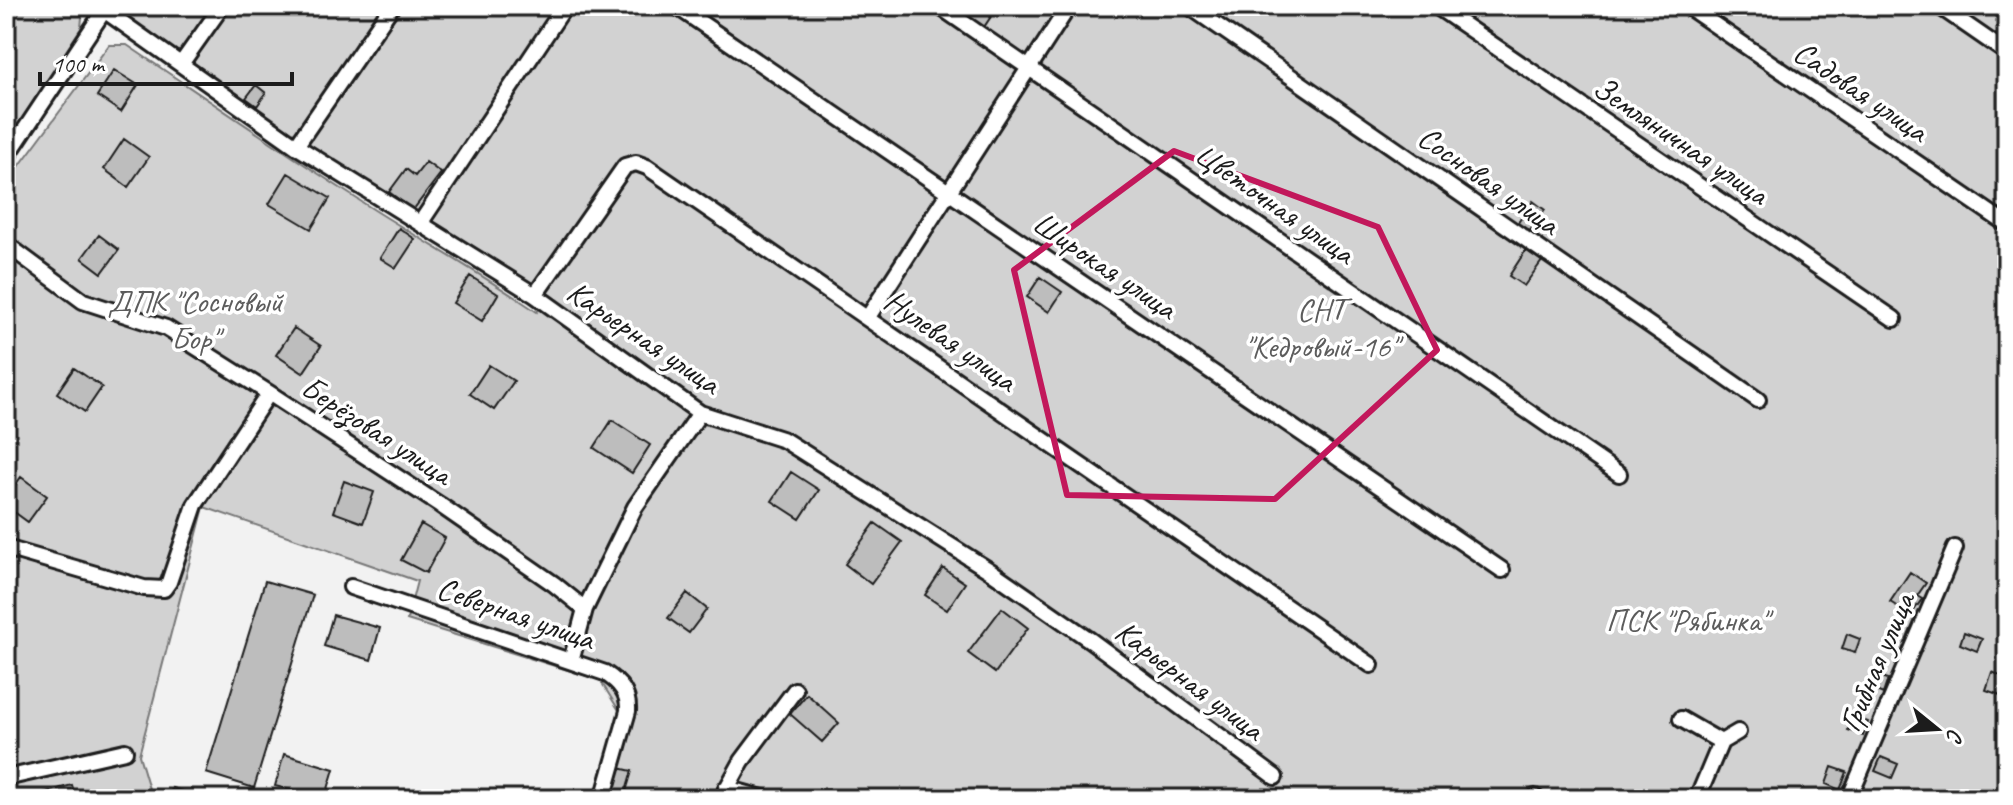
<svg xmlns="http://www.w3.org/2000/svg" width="2013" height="805" font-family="Caveat,sans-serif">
	<rect width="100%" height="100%" fill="#f2f2f2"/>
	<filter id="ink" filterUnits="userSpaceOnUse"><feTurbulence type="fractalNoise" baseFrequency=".0125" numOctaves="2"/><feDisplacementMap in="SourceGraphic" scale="16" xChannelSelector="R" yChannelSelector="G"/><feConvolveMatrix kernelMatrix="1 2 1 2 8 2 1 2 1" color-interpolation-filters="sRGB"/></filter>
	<g filter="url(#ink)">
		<path fill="#d2d2d2" stroke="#777" stroke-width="2" d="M6,6H83L81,28L6,143Z
			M105,6H2007V799H595L620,712L600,680L407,620L417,581L204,507L139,755L152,799H6V184L109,45H127C210,101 292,158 376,211C430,245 485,276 537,312L548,294L321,156Z"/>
		<path fill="#bdbdbd" stroke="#1c1c1c" stroke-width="2" d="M970,6H979L992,15L984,27L964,14Z
			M114,70L138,85L121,112L97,96Z
			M256,85L266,93L257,106L246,98Z
			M124,139L149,157L128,187L104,169Z
			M426,162L441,173L413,210L389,192L406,169L415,176Z
			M288,173L330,198L311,229L269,204Z
			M1533,201L1545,210L1529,232L1517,224Z
			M399,228L415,239L396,268L380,258Z
			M99,235L119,250L102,273L82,258Z
			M1526,250L1542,261L1524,286L1509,276Z
			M470,276L498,294L482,321L453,303Z
			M1040,277L1062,292L1049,312L1027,297Z
			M294,328L321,346L303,373L276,355Z
			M489,365L514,381L494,410L470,394Z
			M74,368L102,387L85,412L57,393Z
			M612,420L650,445L632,473L594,448Z
			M791,472L819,490L800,519L772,501Z
			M21,477L47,496L28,522L6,506V498Z
			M344,481L374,492L363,523L333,512Z
			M875,523L902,542L871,584L845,564Z
			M421,524L445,538L426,573L401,560Z
			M943,568L965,583L947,610L925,595Z
			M1910,572L1926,583L1917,596L1922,599L1911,615L1890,602Z
			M265,581L313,595L254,788L206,773Z
			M687,593L707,609L689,633L668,618Z
			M1002,608L1028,628L995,673L968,653Z
			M333,615L380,628L371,660L324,646Z
			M1964,632L1982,639L1977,651L1960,644Z
			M1847,634L1860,639L1855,653L1842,649Z
			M1992,672L2007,678L2000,695L1986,690Z
			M1876,675L1888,679L1883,694L1871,689Z
			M807,694L839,723L822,742L790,714Z
			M1853,716L1868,722L1863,736L1848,730Z
			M284,754L334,769L325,799L275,786Z
			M1881,757L1898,764L1892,778L1875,771Z
			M1832,767L1847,772L1840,790L1826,784Z
			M619,768L632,771L625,795L612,790Z
			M72,785L76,799H45L43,793Z
			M172,788L209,799H169Z"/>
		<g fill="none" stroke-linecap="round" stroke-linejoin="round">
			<defs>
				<path id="street" d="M676,6L1502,570
					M939,6L1619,474
					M1189,6L1758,400
					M1436,6L1894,319
					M1687,6L2005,223
					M1939,6L2007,53
					M104,10L296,146L535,295L700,413L784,440L992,572L1090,640L1275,777
					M181,64L222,6
					M296,146L392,6
					M6,158L107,6
					M421,222L565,6
					M6,244L83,301L166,328L269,393L440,505L554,584L585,609
					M535,295L625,166L636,163L647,167L1371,665
					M868,317L1069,6
					M6,548L144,588L164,589L169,582L195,505L269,393
					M351,587L605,673C620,683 629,693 628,711L603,799
					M571,661L585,609L635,507L700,413
					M1681,719L1721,742
					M6,778L125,751
					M726,788L766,799
					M1535,797L1537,799
					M721,799L742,761L795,690
					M1697,799L1721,742L1738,732
					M1849,799L1955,548
					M2004,799L2007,791"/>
			</defs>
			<use href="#street" stroke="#1c1c1c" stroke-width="20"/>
			<use href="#street" stroke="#fff" stroke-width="14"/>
		</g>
	</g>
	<path fill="none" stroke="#c2185b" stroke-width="6" stroke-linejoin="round" d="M1174,151L1378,227L1437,350L1275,499L1067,495L1014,270Z"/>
	<g text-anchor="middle" stroke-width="7" stroke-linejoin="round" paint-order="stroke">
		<g font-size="32" fill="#1c1c1c" stroke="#fff">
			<text transform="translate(1861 91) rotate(34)" y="11">Садовая улица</text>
			<text transform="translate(1681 140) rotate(34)" y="11">Земляничная улица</text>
			<text transform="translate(1489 180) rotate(35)" y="11">Сосновая улица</text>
			<text transform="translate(1275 203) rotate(35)" y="11">Цветочная улица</text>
			<text transform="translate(1105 265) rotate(34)" y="11">Широкая улица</text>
			<text transform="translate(644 337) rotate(34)" y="11">Карьерная улица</text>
			<text transform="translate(951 340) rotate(35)" y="11">Нулевая улица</text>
			<text transform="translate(377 430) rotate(33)" y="11">Берёзовая улица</text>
			<text transform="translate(516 613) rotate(19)" y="11">Северная улица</text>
			<text transform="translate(1876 662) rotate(-67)" y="11">Грибная улица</text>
			<text transform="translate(1190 680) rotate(37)" y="11">Карьерная улица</text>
		</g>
		<g font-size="32" fill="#5c5c5c" stroke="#fff">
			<text x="195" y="312">ДПК "Сосновый<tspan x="195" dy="37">Бор"</tspan></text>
			<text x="1321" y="320">СНТ<tspan x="1321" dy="37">"Кедровый-16"</tspan></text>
			<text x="1687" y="631">ПСК "Рябинка"</text>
		</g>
	</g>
	<rect width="2013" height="805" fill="none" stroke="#fff" stroke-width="32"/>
	<rect x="16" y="16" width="1981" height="773" fill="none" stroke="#1c1c1c" stroke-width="3" filter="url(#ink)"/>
	<g transform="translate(1937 729) rotate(108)" stroke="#ffffff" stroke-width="6" paint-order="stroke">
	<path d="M0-6L14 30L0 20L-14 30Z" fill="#1c1c1c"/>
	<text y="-12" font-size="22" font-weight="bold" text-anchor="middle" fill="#1c1c1c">С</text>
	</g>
	<path d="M40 72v12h252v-12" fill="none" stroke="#1c1c1c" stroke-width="4"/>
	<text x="52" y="72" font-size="24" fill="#1c1c1c" stroke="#ffffff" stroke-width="6" paint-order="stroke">100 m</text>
</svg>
